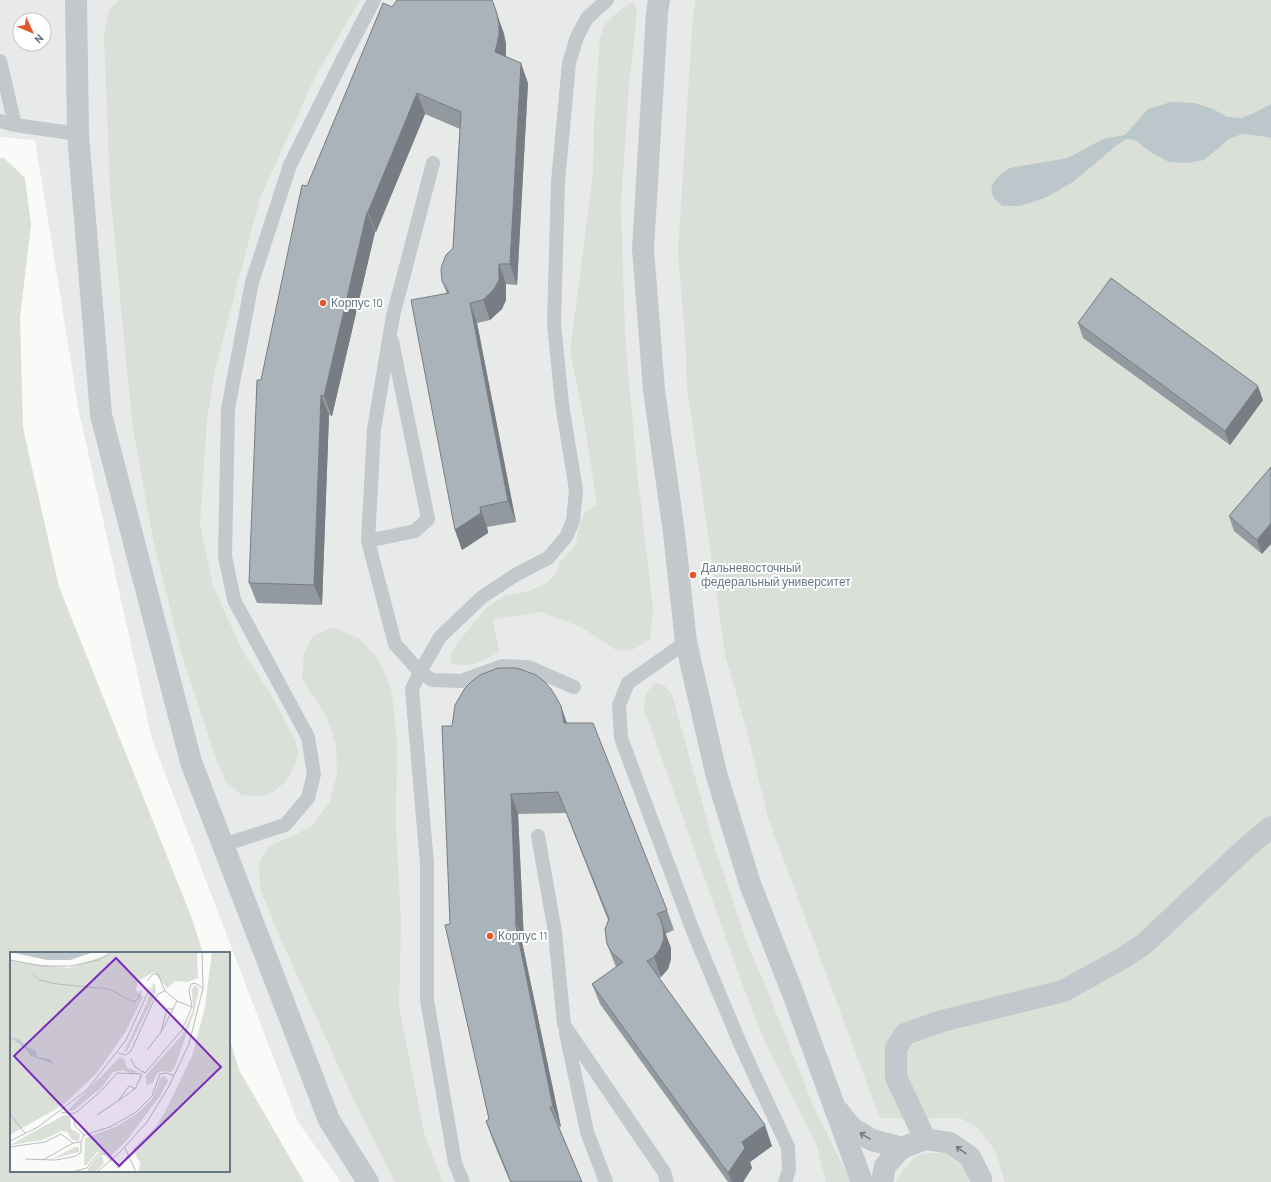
<svg xmlns="http://www.w3.org/2000/svg" width="1271" height="1182" font-family="Barlow,sans-serif">
	<rect width="100%" height="100%" fill="#fafaf8"/>
	<path fill="#e8e9e9" fill-rule="evenodd" d="M0,0H1271V1182H341L298,1122L152,739L79,412L35,140L0,137ZM20,20H44V44H20Z"/>
	<path fill="#dadfd7" d="M119,0H360L316,75L260,198L215,370L207,420L200,524L213,586L242,650L273,698L295,740L298,751L296,764L285,782L274,792L262,796L242,795L226,782L216,759L180,649L153,539L132,422L110,190L104,35L109,10Z
		M696,0H1271V1182H1005L996,1152L978,1128L960,1118H880L768,818L745,724L725,654L687,387L686,351L678,251L693,15Z
		M631,3L635,5L637,14L629,84L621,203L625,335L637,470L653,609L650,639L634,649L625,651L614,649L581,627L541,612L494,619L493,622L499,650L496,654C480,661 467,671 451,662V654L459,641L486,608L506,595L526,592L545,584L554,576L560,562L575,546L581,521L585,513L597,504L582,409L570,352L593,173L594,123L600,38L605,24L620,10Z
		M0,158H4L25,178L31,224L20,318L23,428L59,587L191,916L203,953H11V1171H229V1037L239,1070L304,1182H0Z
		M333,627L360,639L379,660L391,689L397,738L396,825L401,921L399,1006L424,1133L443,1182H395L358,1109L274,924L260,888L259,863L269,846L295,835L313,825L330,802L337,772L336,744L326,716L302,679L304,653L313,636Z
		M656,683L664,685L672,695L715,848L748,946L766,987L814,1108L851,1182H826L817,1146L763,1037L742,983L644,709C644,697 646,691 656,683Z
		M933,1153H943L962,1166L967,1176L968,1182H896C899,1173 913,1156 923,1154C926,1153 930,1153 933,1153Z"/>
	<path fill="#bbc7cb" d="M1171,102L1194,103L1213,109L1227,117L1241,118L1252,114L1271,104V138L1261,136L1242,134L1229,139L1221,146L1204,160L1188,163L1169,162L1152,153L1135,140L1126,139L1117,145L1073,182L1045,198L1020,206H1002C999,203 994,199 993,196C987,183 1001,174 1010,168L1068,158L1103,139L1125,135L1148,109Z"/>
	<g fill="none" stroke-linecap="round" stroke-linejoin="round">
		<path stroke="#c3c8cc" stroke-width="14" d="M0,61L15,125
			M0,121L15,125L78,134
			M433,163L393,316L374,429L368,541L395,644L420,672L440,637L482,597L517,574L548,558L566,537L573,521L576,490L562,404L554,323L558,182L569,63L577,37L587,18L607,0
			M368,541L415,531L428,519L392,341
			M686,642L628,683L619,705L621,738L693,931L742,1048L788,1147L789,1170L785,1182
			M538,836L555,932L564,1025L664,1172L667,1182
			M223,845L285,825L308,798L314,774L308,737L234,600L225,556L228,409L252,282L290,165L341,63L374,0
			M566,1033L587,1132L606,1182
			M463,1182L455,1163L427,1000V864L412,689L420,672L432,680L461,681L502,666L528,667L574,687"/>
		<path stroke="#c3c8cc" stroke-width="22" d="M76,0L78,134L101,415L191,762L329,1120L368,1182
			M659,0L657,13L643,249L654,390L674,533L686,642L716,773L750,884L792,991L862,1182
			M839,1112L852,1128L872,1140L902,1148
			M925,1139L896,1077V1048L905,1034L942,1021L1063,991L1123,958L1144,944L1247,847L1271,827
			M882,1182L885,1166L902,1148L925,1139L950,1143L970,1157L981,1179V1182"/>
	</g>
	<path fill="#929a9f" d="M392,7L501,25L504,34L506,44V56L528,83L517,285L506,284V300L502,309L490,320L477,323L516,522L487,527L488,533L462,550L455,530L447,294L442,281L453,248L460,129L425,114L376,232H375L332,416L329,415L322,605L257,603L249,583L261,380L307,186Z
		M1078,323L1263,400L1230,445L1083,338Z
		M1271,467L1262,554L1234,531L1229,516Z
		M567,723L667,910L674,930L665,934L671,948V959L668,969L661,977L659,978L772,1146L750,1162L752,1168L743,1182H728L600,1004L592,984L616,967L607,944L608,920L566,813L518,814L524,942H522L561,1127H559L582,1182H510L493,1141L486,1121L489,1119L450,924L452,726Z"/>
	<path fill="#777d82" d="M494,5L504,34L506,44V55L502,72L495,52Z
		M521,63L528,83L517,285L510,264Z
		M417,93L425,114L376,232L368,212Z
		M367,212L375,232L332,416L324,396Z
		M499,264L506,284V300L502,309L490,320L483,300Z
		M470,303L477,323L516,522L508,501Z
		M1258,386L1263,400L1230,445L1225,431Z
		M321,395L329,415L322,605L314,585Z
		M480,507L487,527L488,533L462,550L455,530Z
		M1271,523V544L1262,554L1257,540Z
		M561,706L568,726L564,723Z
		M511,794L518,814L524,942L516,922Z
		M660,918L671,948V959L668,969L661,977L654,957Z
		M515,922L522,942L561,1127L553,1107Z
		M765,1125L772,1146L750,1162L752,1168L743,1182H732L728,1173L742,1142Z"/>
	<path fill="#aab3b9" stroke="#777d82" d="M397,0H492L494,5L497,14L499,24V35L495,52L521,63L510,264H499V280L494,289L483,300L470,303L508,501L480,507L481,513L455,530L411,300L449,293L442,281L441,270L442,265L446,255L453,248L461,112L417,93L368,212H367L324,396L321,395L314,585L249,583L257,380H261L302,185L307,186L383,3L392,7Z
		M1111,278L1258,386L1225,431L1078,323Z
		M1271,467V523L1257,540L1229,516Z
		M498,668H517L536,675L544,681L551,689L556,697L561,706L564,723H593L667,910L657,914L660,918L663,928L664,939L660,949L654,957L647,961L765,1125L742,1142L745,1148L728,1173L592,984L623,962L612,953L607,944L605,929L609,919L558,792L511,794L516,922H515L553,1107H550L582,1182H511L486,1121L489,1119L445,925L450,924L442,726H452L455,705L465,688L472,681L480,675Z"/>
	<defs><path id="oneway-shaft" d="M-6 0H5M1.5-3L5.5 0L1.5 3" fill="none" stroke-width="1.6" stroke-linecap="round" stroke-linejoin="round"/></defs>
	<g stroke="#6a7a87">
		<use href="#oneway-shaft" transform="translate(865 1136) rotate(-149)"/>
		<use href="#oneway-shaft" transform="translate(961 1150) rotate(-144)"/>
	</g>
	<g fill="#e4572e" stroke="#fff" stroke-width="1.5">
		<circle cx="323" cy="303" r="4"/>
		<circle cx="693" cy="575" r="4"/>
		<circle cx="490" cy="936" r="4"/>
	</g>
	<g text-anchor="middle" stroke-width="4" stroke-linejoin="round" paint-order="stroke">
		<g font-size="12" fill="#657683" stroke="#fff" text-anchor="start">
			<text x="331" y="307">Корпус 10</text>
			<text x="701" y="572">Дальневосточный<tspan x="701" dy="14">федеральный университет</tspan></text>
			<text x="498" y="940">Корпус 11</text>
		</g>
	</g>
	<g transform="translate(10 952)">
		<rect width="220" height="220" fill="#fafaf8"/>
		<path d="M105,0H187L188,26L177,30L165,29L157,36L144,20L128,29L126,38L133,45L116,79L86,122L53,153L0,183V9L59,16ZM202,0H220V220H129L130,211L123,197L145,176L155,160L182,104L195,55ZM143,31L145,32L146,40L117,99L114,100L137,51ZM185,33L189,37L184,61L164,117L160,120L151,119L146,123L143,131L136,133V123L172,83L183,58L182,37ZM110,105L114,107L117,116L129,120L121,121L113,118L103,120L92,135L63,159H57ZM155,124L158,129L150,144L117,188L101,204L87,200L77,213H74L75,186L105,175L128,161L142,147L151,125ZM54,163L60,164L61,177L70,182L69,189L62,188L57,180L51,179L33,188L0,193ZM65,195H69V200L42,207ZM92,203L94,211L85,220H76L88,204Z" fill="#dadfd7"/>
		<path d="M0,0H84L60,8H37ZM0,85L10,88L18,96L25,98L28,105L40,107L44,112L21,104L16,97Z" fill="#bbc7cb"/>
		<path fill="none" stroke="#b5bdc2" stroke-width="1" d="M0,8L31,14H61L88,8L102,0M23,22L29,28L47,32L99,37L123,50L128,47L131,39M155,39L167,49L182,55M153,77L167,49M137,98L151,80L157,57H164M108,101L116,103L121,99L143,50L148,42L155,39L148,22H143L137,29M121,107L125,115L135,121L172,78L182,55L179,39L181,32L185,31L193,36M108,149L119,134L125,137M51,160L62,162L68,159L91,139L107,121L132,122L125,137L87,163M0,162L15,181M74,183L100,175L126,160L142,144L150,122L157,121L164,124M0,189L28,175L77,138L116,88L140,36M0,195L35,190L51,182L63,191L71,190L74,183L65,174L64,167M115,196L126,220M15,207L46,208L66,204L71,200V190M33,208L63,191M107,216L111,214L119,202M62,220L77,216L88,202H94L102,209M87,220L111,199L137,170L159,134L179,92L193,36L192,0"/>
		<path fill="#7b2cbf" fill-opacity="0.15" stroke="#7b2cbf" stroke-width="2" d="M106,6L211,115L109,214L4,104Z"/>
		<rect width="220" height="220" fill="none" stroke="#657683" stroke-width="2"/>
	</g>
	<g transform="translate(32 32) rotate(134)"><circle r="19" fill="#ffffff" stroke="#c1c8cd"/>
	<path d="M0-3L7 15L0 10L-7 15Z" fill="#e4572e"/>
	<text y="-6" font-size="11" font-weight="bold" text-anchor="middle" fill="#657683">N</text>
	</g>
</svg>
